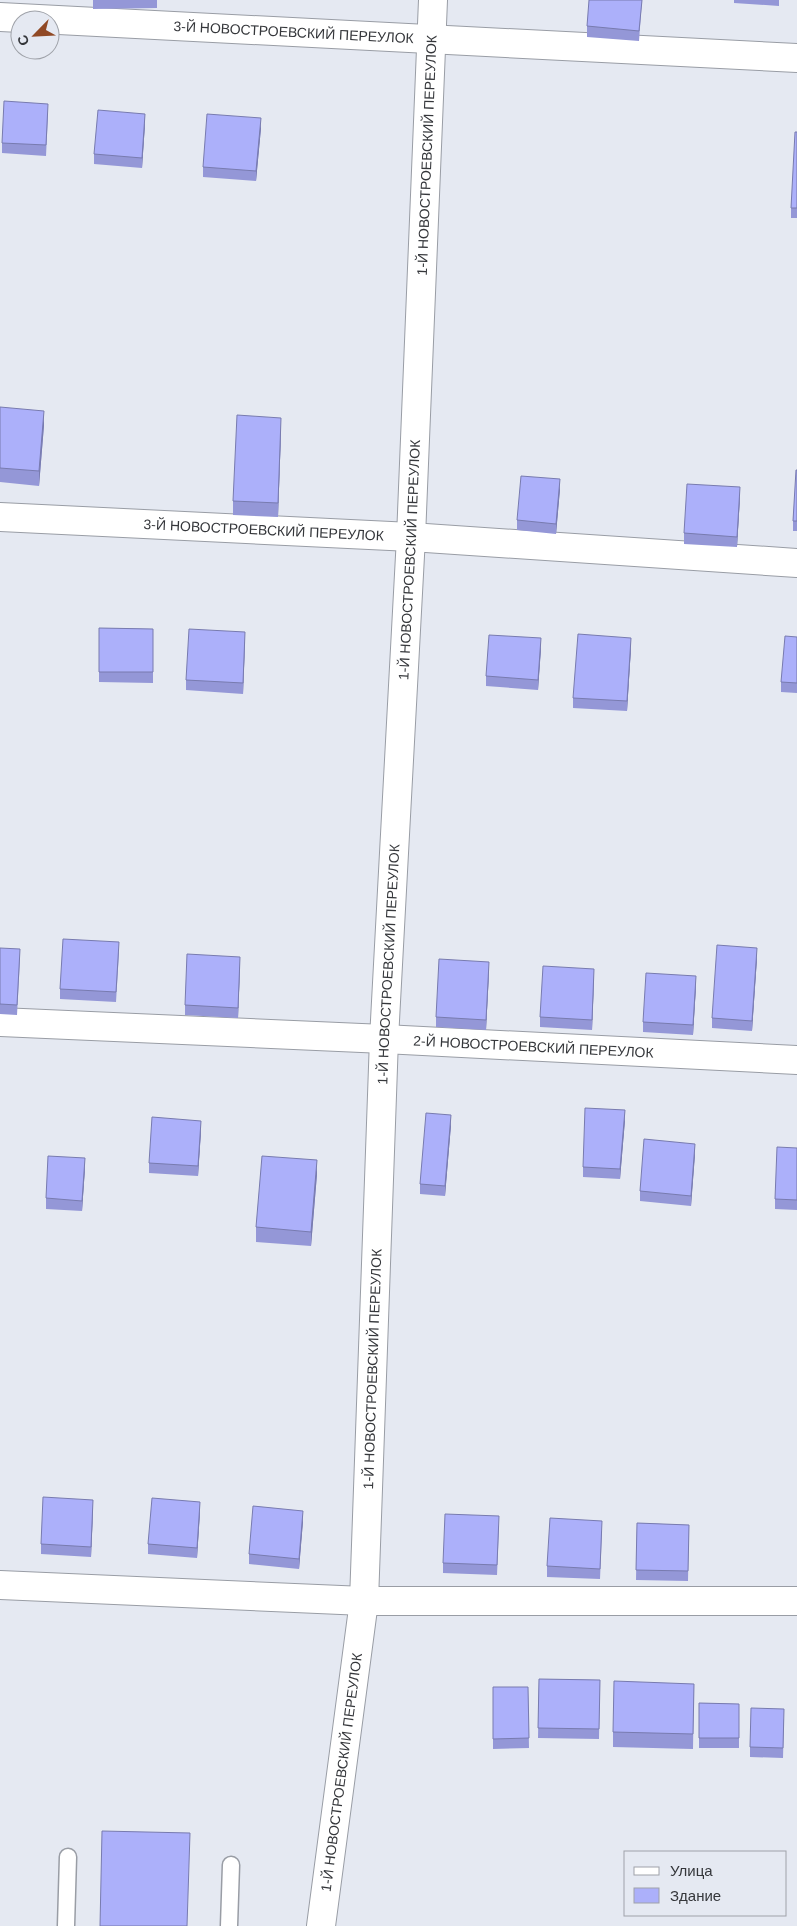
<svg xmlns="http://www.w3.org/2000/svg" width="797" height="1926" font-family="Helvetica,sans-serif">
	<rect width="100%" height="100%" fill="#e5e9f2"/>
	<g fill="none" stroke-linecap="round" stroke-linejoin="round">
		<defs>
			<path id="lane" d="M66,1926L68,1857
				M229,1926L231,1865"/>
			<g id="street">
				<path id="s1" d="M0,17L797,58"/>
				<path id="s2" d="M0,517L411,537L797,563"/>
				<path id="s3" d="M0,1022L384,1039L797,1060"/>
				<path d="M0,1585L364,1601H797"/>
				<path id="s4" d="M321,1926L364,1601L384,1039L411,537L433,0"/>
			</g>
		</defs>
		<use href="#lane" stroke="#999da5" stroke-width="19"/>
		<use href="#street" stroke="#999da5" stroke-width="30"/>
		<use href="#lane" stroke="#fff" stroke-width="16"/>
		<use href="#street" stroke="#fff" stroke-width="28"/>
	</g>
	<path fill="#9497d7" d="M93,0H157V8L93,9Z
		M642,0L639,41L587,37V26Z
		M734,0H779V6L734,3Z
		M48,114L46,156L2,153V143Z
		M145,124L142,168L94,164V154Z
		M261,128L256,181L203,177V167Z
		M797,132V218H791V208Z
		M0,407L44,425L39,486L0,482Z
		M281,432L278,517L233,515V501Z
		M797,470V531H793V521Z
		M560,489L556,534L517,530V520Z
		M740,497L737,547L684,544V533Z
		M99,628L153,629V683L99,682Z
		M797,637V693L781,692V682Z
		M245,642L243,694L186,690V680Z
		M541,648L538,690L486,686V676Z
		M631,648L627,711L573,708V698Z
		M0,948L20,959L17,1015L0,1014Z
		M119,952L116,1002L60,999V989Z
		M757,958L752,1031L712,1028V1018Z
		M240,967L238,1018L185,1015V1005Z
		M489,972L486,1030L436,1027V1017Z
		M594,979L592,1030L540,1027V1017Z
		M696,986L693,1035L643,1032V1022Z
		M625,1120L620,1179L583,1177V1167Z
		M451,1125L445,1196L420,1194V1184Z
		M201,1131L198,1176L149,1173V1163Z
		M797,1148V1210L775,1209V1199Z
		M695,1154L691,1206L640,1201V1191Z
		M85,1168L82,1211L46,1209V1198Z
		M317,1174L311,1246L256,1242V1227Z
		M93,1510L91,1557L41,1554V1544Z
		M200,1512L197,1558L148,1554V1544Z
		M303,1521L299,1569L249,1564V1554Z
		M637,1523L689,1525L688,1581L636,1580Z
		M499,1526L497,1575L443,1573V1563Z
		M602,1531L600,1579L547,1577V1566Z
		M539,1679L600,1680L599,1739L538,1738Z
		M694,1684L693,1749L613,1747V1732Z
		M493,1687H528L529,1748L493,1749Z
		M699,1703L739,1704V1748H699Z
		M784,1719L783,1758L750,1757V1747Z"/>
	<path fill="#787baf" d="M145,114V124L142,168V158Z
		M261,118V128L256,181V171Z
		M44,411V425L39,486V471Z
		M281,418V432L278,517V503Z
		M560,479V489L556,534V524Z
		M740,487V497L737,547V537Z
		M245,632V642L243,694V683Z
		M541,638V648L538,690V680Z
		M631,638V648L627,711V701Z
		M757,948V958L752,1031V1021Z
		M240,957V967L238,1018V1008Z
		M489,962V972L486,1030V1020Z
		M594,969V979L592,1030V1020Z
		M696,976V986L693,1035V1025Z
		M625,1110V1120L620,1179V1169Z
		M451,1115V1125L445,1196V1186Z
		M201,1121V1131L198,1176V1166Z
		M695,1144V1154L691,1206V1196Z
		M85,1158V1168L82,1211V1201Z
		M317,1160V1174L311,1246V1232Z
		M93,1500V1510L91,1557V1547Z
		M200,1502V1512L197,1558V1548Z
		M303,1511V1521L299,1569V1559Z"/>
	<path fill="#acb0fa" stroke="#787baf" d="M589,0H642L639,31L587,26Z
		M4,101L48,104L46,145L2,143Z
		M98,110L145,114L142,158L94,154Z
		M207,114L261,118L256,171L203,167Z
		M795,132H797V208H791Z
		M0,407L44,411L39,471L0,468Z
		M237,415L281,418L278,503L233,501Z
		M796,470H797V521H793Z
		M521,476L560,479L556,524L517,520Z
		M687,484L740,487L737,537L684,533Z
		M99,628L153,629V672H99Z
		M189,629L245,632L243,683L186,680Z
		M578,634L631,638L627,701L573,698Z
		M489,635L541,638L538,680L486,676Z
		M785,636L797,637V683L781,682Z
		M63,939L119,942L116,992L60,989Z
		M717,945L757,948L752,1021L712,1018Z
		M0,948L20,949L17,1005L0,1004Z
		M187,954L240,957L238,1008L185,1005Z
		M439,959L489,962L486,1020L436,1017Z
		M543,966L594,969L592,1020L540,1017Z
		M646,973L696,976L693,1025L643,1022Z
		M585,1108L625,1110L620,1169L583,1167Z
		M426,1113L451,1115L445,1186L420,1184Z
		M152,1117L201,1121L198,1166L149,1163Z
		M644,1139L695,1144L691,1196L640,1191Z
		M777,1147L797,1148V1200L775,1199Z
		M48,1156L85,1158L82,1201L46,1198Z
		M262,1156L317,1160L311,1232L256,1227Z
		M43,1497L93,1500L91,1547L41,1544Z
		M152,1498L200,1502L197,1548L148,1544Z
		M253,1506L303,1511L299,1559L249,1554Z
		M445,1514L499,1516L497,1565L443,1563Z
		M550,1518L602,1521L600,1569L547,1566Z
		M637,1523L689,1525L688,1571L636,1570Z
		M539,1679L600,1680L599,1729L538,1728Z
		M614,1681L694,1684L693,1734L613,1732Z
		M493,1687H528L529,1738L493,1739Z
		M699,1703L739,1704V1738H699Z
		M751,1708L784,1709L783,1748L750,1747Z
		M102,1831L190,1833L187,1926H100Z"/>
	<g text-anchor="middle" stroke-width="5" stroke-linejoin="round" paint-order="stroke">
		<g font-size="14" fill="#35373b" stroke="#e5e9f2">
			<text dy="5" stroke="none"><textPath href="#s1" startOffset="294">3-Й НОВОСТРОЕВСКИЙ ПЕРЕУЛОК</textPath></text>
			<text dy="5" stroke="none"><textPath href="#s4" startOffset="1775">1-Й НОВОСТРОЕВСКИЙ ПЕРЕУЛОК</textPath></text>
			<text dy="5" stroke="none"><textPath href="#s2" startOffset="264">3-Й НОВОСТРОЕВСКИЙ ПЕРЕУЛОК</textPath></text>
			<text dy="5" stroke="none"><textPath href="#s4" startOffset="1370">1-Й НОВОСТРОЕВСКИЙ ПЕРЕУЛОК</textPath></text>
			<text dy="5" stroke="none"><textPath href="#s4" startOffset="965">1-Й НОВОСТРОЕВСКИЙ ПЕРЕУЛОК</textPath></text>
			<text dy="5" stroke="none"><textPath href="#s3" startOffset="534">2-Й НОВОСТРОЕВСКИЙ ПЕРЕУЛОК</textPath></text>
			<text dy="5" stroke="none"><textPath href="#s4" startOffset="560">1-Й НОВОСТРОЕВСКИЙ ПЕРЕУЛОК</textPath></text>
			<text dy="5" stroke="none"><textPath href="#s4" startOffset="155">1-Й НОВОСТРОЕВСКИЙ ПЕРЕУЛОК</textPath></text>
		</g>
	</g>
	<rect x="624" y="1851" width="162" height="65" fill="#e5e9f2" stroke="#9fa2a9"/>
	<rect x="634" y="1867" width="25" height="8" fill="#ffffff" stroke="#9fa2a9"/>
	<text x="670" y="1876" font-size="15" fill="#35373b">Улица</text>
	<rect x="634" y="1888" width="25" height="15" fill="#acb0fa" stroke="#9fa2a9"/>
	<text x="670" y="1901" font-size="15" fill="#35373b">Здание</text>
	<g transform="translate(35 35) rotate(246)"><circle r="24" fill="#e5e9f2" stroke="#9fa2a9"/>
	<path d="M0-4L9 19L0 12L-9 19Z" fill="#904925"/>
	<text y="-8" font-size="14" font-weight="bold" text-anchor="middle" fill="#35373b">С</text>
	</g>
</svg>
